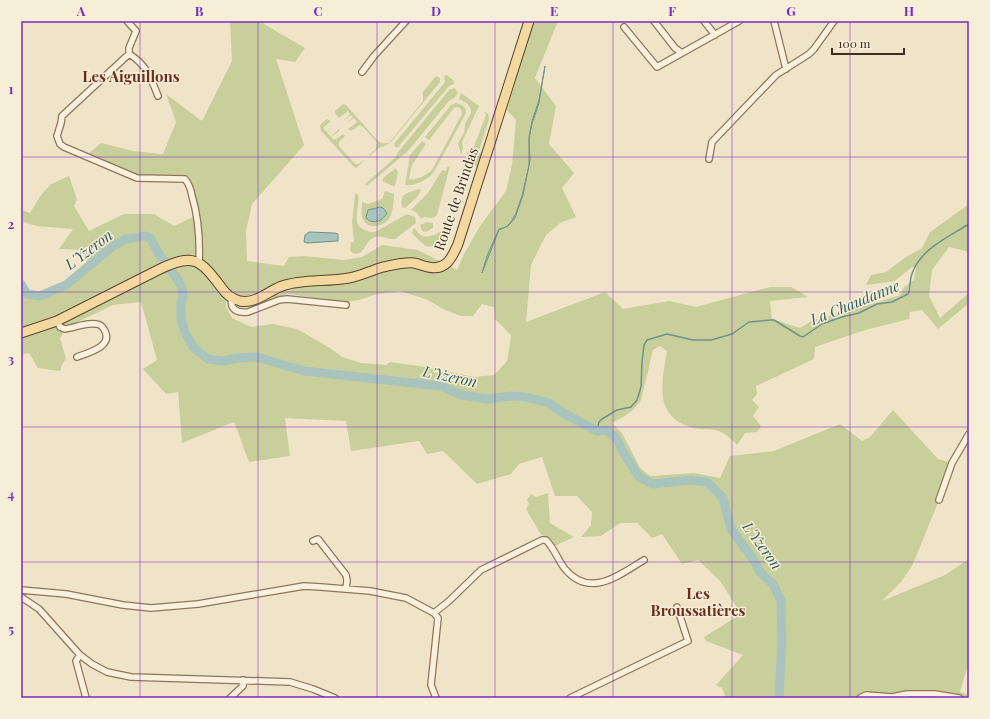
<svg xmlns="http://www.w3.org/2000/svg" width="990" height="719" font-family="'Playfair Display',serif">
	<rect width="100%" height="100%" fill="#f0e4c8"/>
	<path fill="#c9cf9b" d="M230,21H264V24L305,48L295,62L276,59L304,145L252,204L246,231L247,261L284,266L289,257L304,256L344,260L362,257L382,245L418,250L457,270L464,254L480,226L506,191L512,165L516,120L507,110L533,21H558L535,78L556,106L549,144L574,173L562,188L576,217L560,223L546,235L531,265L526,322L605,292L623,309L669,301L696,307L770,287H791L808,297L770,301L772,319L800,328L813,320L865,306L900,295L904,287L914,280L916,267H912L895,281L866,285L871,275L886,272L906,257L922,248L930,232L969,204V252L949,247L932,270L929,296L940,318L969,293V303L938,329L922,310L910,312L909,319L865,330L815,347L814,359L756,386L757,394L752,400L759,407L753,416L761,426L757,432L745,433L737,445C733,441 728,436 723,433C714,427 700,431 690,427C653,415 662,381 667,351L660,346L653,350L641,400C634,412 623,417 612,423L622,433L640,468L650,476L694,473L720,478L730,456L774,451L840,424L862,441L870,437L893,410L938,459L952,463L935,510L912,566L901,582L882,601L945,575L969,559V662L960,692L969,695V698H726L722,688L716,685L743,655L706,641L704,637L741,614L720,581L698,560L682,564L662,534L652,538L637,523H620L601,536L581,537L591,525L592,512L577,496H555L542,457L519,464L511,474L477,484L443,451L427,454L419,441L351,451L346,421L285,418L290,456L249,462L234,422L182,443L178,392L166,394L143,369L157,360L141,302L113,305L67,327L60,338L66,359L63,363L60,371L38,368L29,353L21,355V277L28,292L39,294L64,283L86,265L88,250L59,249L73,229L36,226L21,221V210L30,213L41,195L51,184L69,176L77,199L74,206L89,231L124,214H154L174,226L195,216L198,258L205,273L226,299V307L232,318L251,327L273,324L297,329L330,348L342,357L361,363L386,365L390,362L426,367L474,377L494,375L507,361L510,344L511,335L495,319L494,307L482,304L473,316H461L445,310L426,299L399,291L374,295L359,300L345,302L288,294L260,304L256,296C252,296 248,297 244,297C226,295 214,268 200,258L201,241L200,214L189,176H139L89,153L101,143L133,151L163,154L176,122L166,94L202,121L232,61Z
		M447,75L454,81V84L449,86L398,147H395L394,144L445,82L444,76Z
		M436,76L440,78V82L391,142L383,147L382,146L369,156V155L376,149L377,142L362,126L360,125L351,131L348,129L357,122L354,118L345,125L353,117L351,115L342,122L350,114L348,111L339,118L335,113V111L343,104L346,105L378,141C383,144 385,144 390,142L423,101V92Z
		M455,88L458,93L454,98L449,101L408,151L367,186L365,184L396,157L398,152L450,89Z
		M461,93L479,106L462,142L463,148L461,155L458,143L464,133L465,124L471,113V109L467,103L459,99Z
		M456,103C461,104 467,107 466,113L434,172C429,179 414,187 405,185L410,155L422,141L426,144L412,165L409,179C416,181 427,175 432,170L462,114L461,109L457,107L454,108L429,140L425,137L451,105Z
		M484,111L488,114L489,119L480,148L478,151L467,155V152L473,149L486,115Z
		M493,118H496L480,166L477,168L470,157L479,154L482,151Z
		M327,119L331,121L323,128L327,132L335,125L327,133L331,136L339,129L340,130L331,137L335,140L343,134L345,136L339,142V146L355,164H358L366,159L356,168L354,167L321,131L320,125Z
		M450,166L437,215L433,218L424,217L421,219C418,214 416,211 411,210L428,193L442,170L446,171L447,167Z
		M396,168L398,172L395,186H393L382,181L383,178Z
		M419,189L421,190C419,197 410,203 405,208L402,207C399,193 408,193 419,189Z
		M385,191L394,194C394,200 393,213 389,219C384,226 369,230 364,221C360,216 362,208 362,202L368,204L382,199Z
		M357,193C363,202 348,224 365,230C369,232 373,233 377,231L407,214L415,217L416,223L395,239C387,240 381,234 373,238C364,242 365,257 352,253L350,250L351,242H354L352,223L355,195Z
		M427,222L433,223V228L426,232L422,231L420,225Z
		M415,228C422,241 431,237 442,231L444,232L445,236C442,241 434,249 426,246C423,245 415,236 412,233L413,229Z
		M548,493L550,523L574,537L555,546L540,533L526,509L529,504L527,500L531,494L536,497Z"/>
	<path fill="#a9c4bc" stroke="#6f938a" d="M545,66L539,103L532,124L529,139L530,160L523,195L515,218L508,226L499,230L482,273L487,256L499,229L506,227L511,222L516,213L522,196L529,166V137L532,121L539,100Z
		M380,207L383,208L387,213C383,220 375,225 367,219L366,217L368,210Z
		M309,232L335,233L338,234V241L307,243L304,242L305,235Z"/>
	<g fill="none" stroke-linecap="round" stroke-linejoin="round">
		<path stroke="#6f938a" stroke-width="1.5" d="M597,431L599,422L602,419L617,410L631,407L637,400L641,387L642,362L644,345L647,340L667,334L693,340H711L732,334L749,322L771,320H774L800,336L803,337L822,324L842,317L859,313L877,304L892,302L908,294L909,292C910,287 910,282 911,277C918,250 948,237 969,224"/>
		<path stroke="#a9c4bc" stroke-width="9" d="M21,284L27,294L40,296L66,285L113,246L126,239L145,236L151,239L159,254L178,280L182,288L183,296L181,304V318L185,332L193,347L208,359L222,361L238,358L257,357L304,371L440,386L462,395L488,399L511,396L526,397L549,403L563,413L597,431L607,430L617,439L622,450L639,477L653,484L690,480L707,482L723,498L731,529L753,559L761,573L773,584L781,601L782,641L779,698
			M913,698H917"/>
		<defs>
			<path id="minor" d="M127,21L136,31L129,48V54L62,116L61,123L57,136L60,144L64,147L137,178L185,179C189,184 191,190 192,196C199,219 200,240 199,263
				M654,21L675,48L682,53
				M704,21L715,35
				M774,21L786,69
				M624,27L657,67L739,21
				M129,54C146,64 151,78 158,96
				M362,72L374,56L406,21
				M709,159L712,142L776,75L809,54L814,49L834,21
				M232,298C229,310 238,313 248,312L279,300L287,299L346,305
				M57,321L60,327L65,329C75,328 85,322 96,324C100,324 103,327 105,331C113,347 87,353 77,357
				M939,500L952,463L969,434
				M313,541L318,539L346,575L347,580L346,589
				M21,590L66,594L123,605L151,608L198,604L304,586L321,587L370,591L406,598L434,613L438,618L431,685L436,698
				M21,597L39,609L80,655L92,664L107,672L131,677L290,682L313,689L335,698
				M434,613L449,601L481,570L542,540H546C554,548 558,560 565,569C590,599 619,575 644,560
				M80,655L76,661L86,698
				M230,698L243,686V680
				M570,698L688,641L677,607
				M860,698L866,695L892,697L907,694H935L959,698"/>
			<path id="primary" d="M21,333L57,321L160,269C193,253 200,259 221,287C225,293 232,299 240,301C256,304 268,291 282,286C302,279 327,282 349,278C361,276 372,270 383,267C393,265 404,262 414,263C419,264 423,266 428,267C446,271 452,258 458,244L529,21"/>
		</defs>
		<use href="#minor" stroke="#8d765c" stroke-width="8"/>
		<use href="#primary" stroke="#5b4430" stroke-width="11"/>
		<use href="#minor" stroke="#faf1dc" stroke-width="5.5"/>
		<use href="#primary" stroke="#f3d9a0" stroke-width="9"/>
	</g>
	<path fill="none" stroke="#7b2cbf" stroke-width="1" stroke-opacity="0.55" d="M140,21V698M258,21V698M377,21V698M495,21V698M613,21V698M732,21V698M850,21V698M21,157H969M21,292H969M21,427H969M21,562H969"/>
	<g text-anchor="middle" stroke-width="3" stroke-linejoin="round" paint-order="stroke">
		<g font-size="14" fill="#3d2e20" stroke="#f7eed8">
			<text transform="translate(456 199) rotate(-71)" y="5">Route de Brindas</text>
		</g>
		<g font-size="15" font-weight="bold" fill="#6b2e1e" stroke="#f7eed8">
			<text x="131" y="82">Les Aiguillons</text>
			<text x="698" y="599">Les<tspan x="698" dy="17">Broussatières</tspan></text>
		</g>
		<g font-size="15" font-style="italic" fill="#2f5d5a" stroke="#f7eed8">
			<text transform="translate(89 250) rotate(-37)" y="5">L'Yzeron</text>
			<text transform="translate(855 303) rotate(-22)" y="5">La Chaudanne</text>
			<text transform="translate(450 377) rotate(12)" y="5">L'Yzeron</text>
			<text transform="translate(762 546) rotate(54)" y="5">L'Yzeron</text>
		</g>
	</g>
	<rect width="990" height="719" fill="none" stroke="#f7eed8" stroke-width="44"/>
	<path d="M832 48v6h72v-6" fill="none" stroke="#3d2e20" stroke-width="2"/>
	<text x="838" y="48" font-size="12" fill="#3d2e20" stroke="#f7eed8" stroke-width="3" paint-order="stroke">100 m</text>
	<rect x="22" y="22" width="946" height="675" fill="none" stroke="#7b2cbf" stroke-width="1.5"/>
	<g font-size="13" text-anchor="middle" font-weight="bold" fill="#7b2cbf">
		<text x="81" y="16">A</text>
		<text x="199" y="16">B</text>
		<text x="318" y="16">C</text>
		<text x="436" y="16">D</text>
		<text x="554" y="16">E</text>
		<text x="672" y="16">F</text>
		<text x="791" y="16">G</text>
		<text x="909" y="16">H</text>
		<text x="11" y="94">1</text>
		<text x="11" y="229">2</text>
		<text x="11" y="364">3</text>
		<text x="11" y="499">4</text>
		<text x="11" y="634">5</text>
	</g>
</svg>
